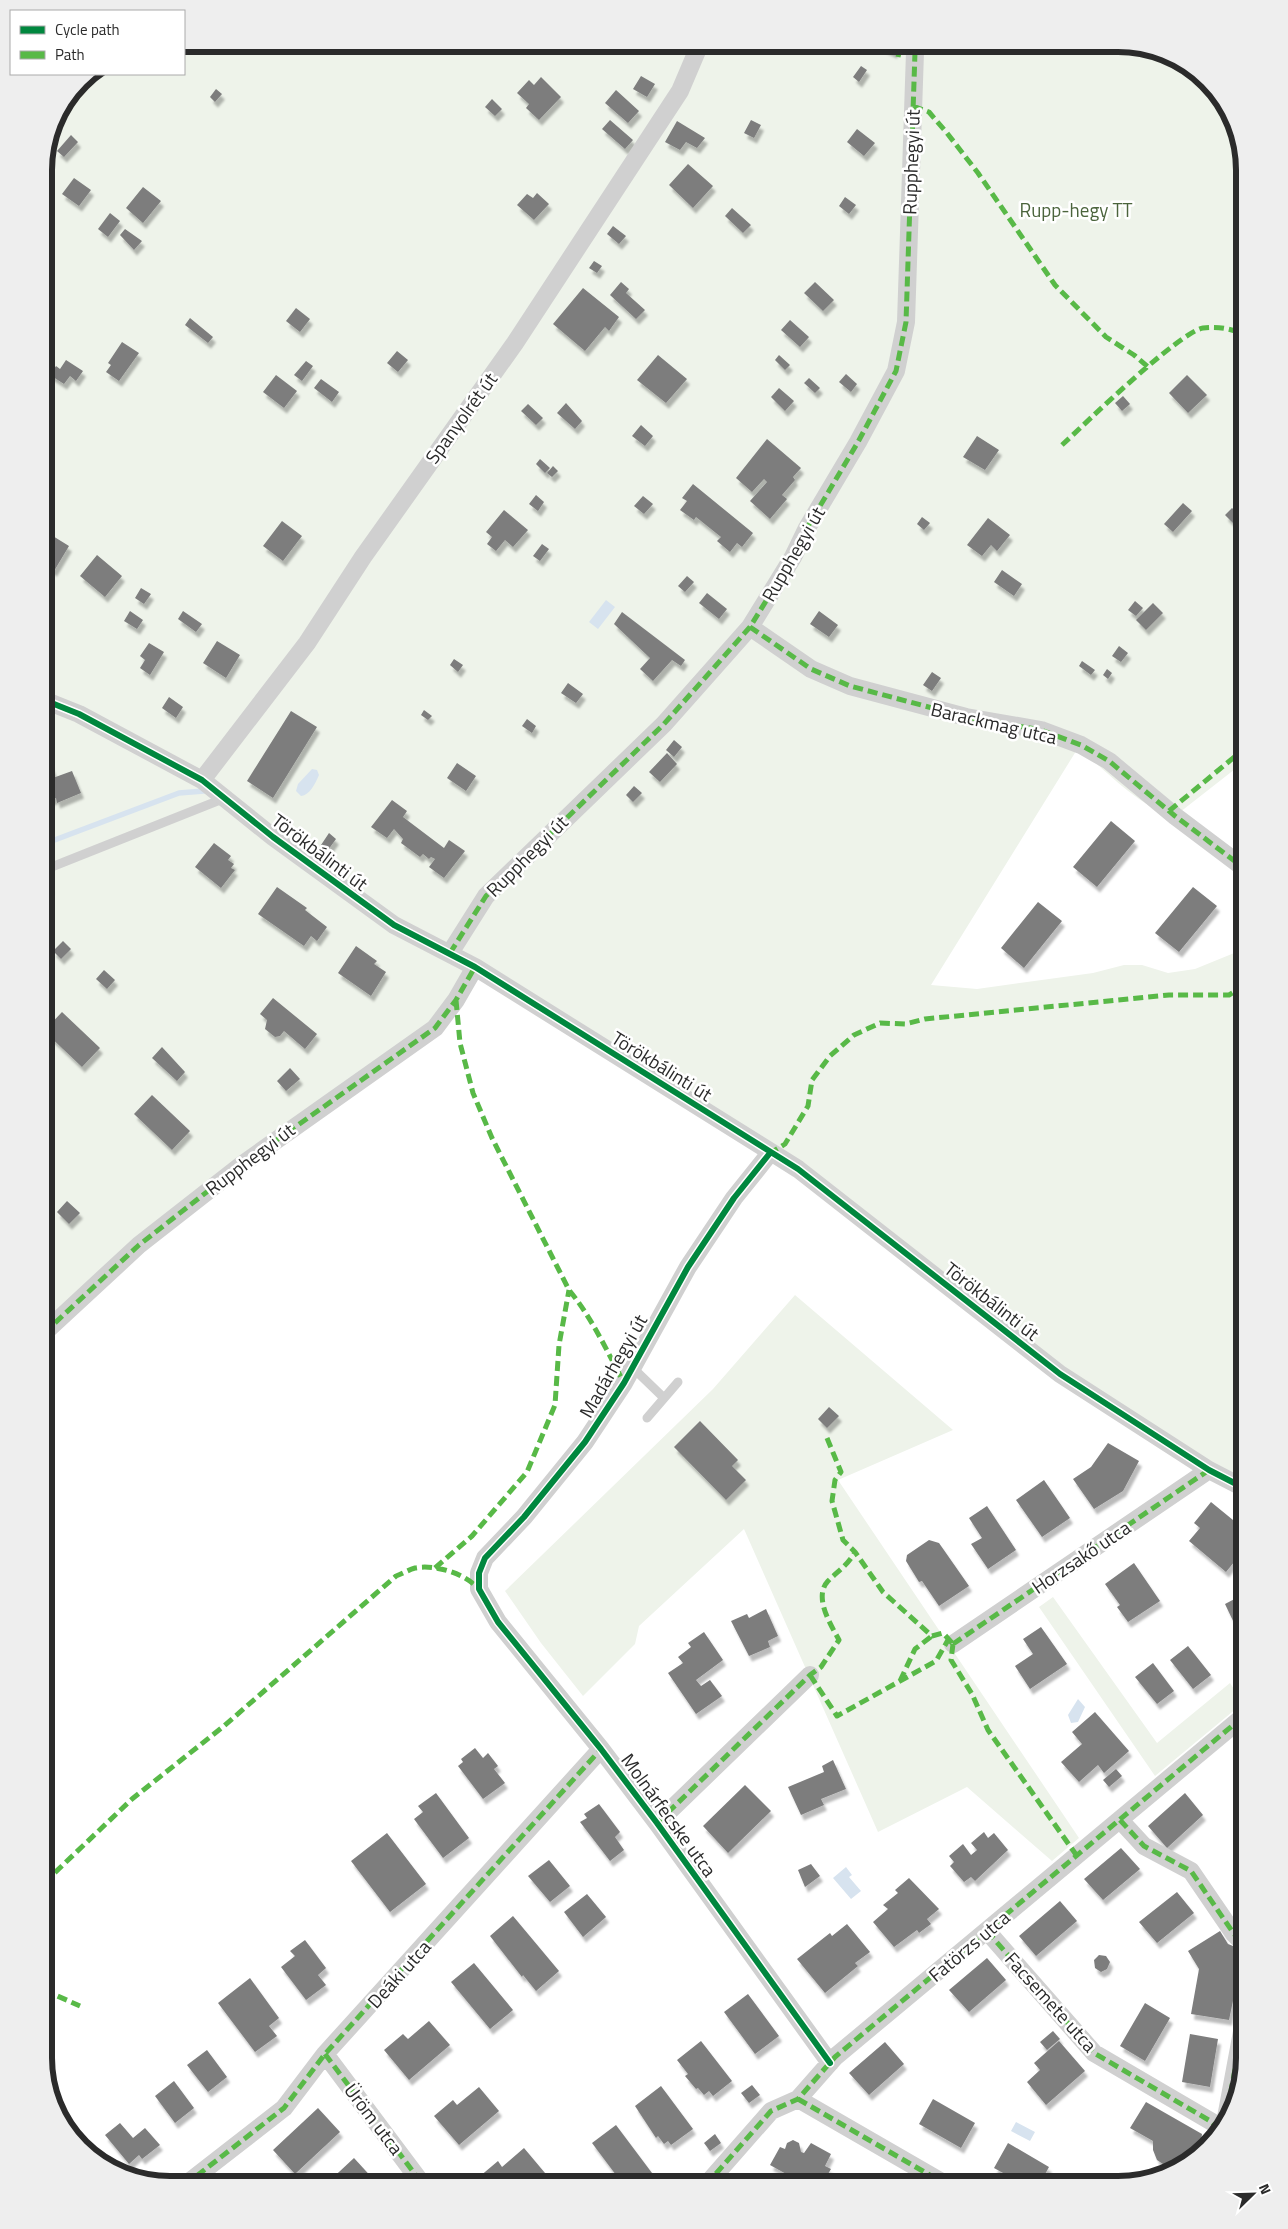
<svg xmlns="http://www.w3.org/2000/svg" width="1288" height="2229" font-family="'Titillium Web',sans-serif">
	<defs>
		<filter id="shadow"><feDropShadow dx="3" dy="5.5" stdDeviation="1" flood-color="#0004"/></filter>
	</defs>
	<rect width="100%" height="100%" fill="#fff"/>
	<path fill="#eef3ea" d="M184,44H1126L1188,65L1231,115L1244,171V762L1175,816C1139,808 1106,770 1078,748L931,985L977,989L1093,973L1124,965H1142L1168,973L1195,969L1244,949V1488L1060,1374L798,1169L475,967L456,1000L44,1333V163L54,122L81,81L92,74H184Z
		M795,1295L953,1430L838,1480L1079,1838L1052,1861L967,1787L878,1832L744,1529L639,1626L635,1644L583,1696L541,1643L505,1591L713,1389Z
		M1053,1597L1157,1743L1230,1683L1243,1703L1155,1776L1039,1607Z"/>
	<path fill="#d7e3ef" d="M606,600L615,607L598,629L589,622Z
		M312,769L317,770L319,775C315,784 310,795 301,796L296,791L298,784Z
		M1078,1699L1085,1707L1078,1722L1071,1723L1068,1715Z
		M846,1867L852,1875L849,1877L861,1891L851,1899L833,1878Z
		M1016,2122L1035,2132L1030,2141L1011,2131Z"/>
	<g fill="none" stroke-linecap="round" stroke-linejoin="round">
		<path stroke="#d7e3ef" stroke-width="5.5" d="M44,844L179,793L204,791"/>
	</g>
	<path fill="#7d7d7d" filter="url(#shadow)" d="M875,44H898L894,53Z
		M861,66L867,70L859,82L853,77Z
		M641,76L655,84L647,97L633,89Z
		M541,77L561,97L539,120L526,108L529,104L517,93L529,80L534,85Z
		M216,89L222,94L215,102L210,97Z
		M616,90L639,111L628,123L605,103Z
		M492,99L502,109L495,116L485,107Z
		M610,120L633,140L625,149L602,129Z
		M751,120L761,125L754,138L744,133Z
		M677,121L705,138L697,148L686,142L680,150L665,142Z
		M857,129L875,143L864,156L847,142Z
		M71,135L78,142L64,157L57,151Z
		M688,164L713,186L693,208L669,185Z
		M74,178L91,190L79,206L62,194Z
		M143,187L161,201L143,223L126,208Z
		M537,193L549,204L534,220L517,205L527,194L533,198Z
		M845,197L856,205L849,214L839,206Z
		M732,208L751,225L743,233L725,216Z
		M110,213L120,221L108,237L98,229Z
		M613,226L626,236L619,244L607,234Z
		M125,229L142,241L134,250L120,235Z
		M594,261L602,266L597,273L589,268Z
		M621,282L629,289L626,293L645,310L636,319L610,295Z
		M815,282L834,300L823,311L804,293Z
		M583,288L619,317L609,331L605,327L585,351L553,324Z
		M296,308L310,319L300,332L286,321Z
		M190,318L213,337L208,343L185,325Z
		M790,320L809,337L800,347L781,330Z
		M122,342L139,353L119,381L106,372L111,365L108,363Z
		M397,351L408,360L398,372L387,363Z
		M658,355L687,379L666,403L637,380Z
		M779,355L790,365L785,370L775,360Z
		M66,360L83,371L76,381L70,376L64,384L50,375L56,366L60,369Z
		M306,361L313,366L302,381L294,375Z
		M846,374L857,384L851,392L839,382Z
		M276,375L297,391L284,408L263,392Z
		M1187,375L1207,395L1188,413L1169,393Z
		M809,378L820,388L815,393L804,383Z
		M321,379L339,392L332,402L314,388Z
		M779,388L794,401L785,411L771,397Z
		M1123,396L1130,404L1122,411L1115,403Z
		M566,403L582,421L575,429L557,413Z
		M528,404L543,418L536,425L521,411Z
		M641,425L653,436L645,446L632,436Z
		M977,436L999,450L985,470L963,457Z
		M767,439L801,468L793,477L795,480L782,495L787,499L770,519L750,501L767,482L764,479L752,492L736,478Z
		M540,459L550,468L545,473L536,464Z
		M553,466L558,471L552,477L547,473Z
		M693,484L753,533L742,547L737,543L730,552L717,541L721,537L696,517L694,520L680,510L687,501L682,498Z
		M536,495L544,502L538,511L529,504Z
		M643,496L653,504L644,514L634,506Z
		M1183,503L1192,511L1173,532L1164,524Z
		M1232,508L1241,516L1234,524L1225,515Z
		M504,510L528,530L513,547L505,540L496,551L487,544L492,537L486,532Z
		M922,517L930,523L924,530L917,524Z
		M988,518L1010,535L997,551L991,545L982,556L967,545Z
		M282,521L302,536L283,561L263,546Z
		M48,533L69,546L54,571L44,565V540Z
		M542,544L549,549L540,561L533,556Z
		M97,555L122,576L105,597L80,576Z
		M1002,570L1022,584L1014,596L994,582Z
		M687,576L694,582L685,592L678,586Z
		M141,588L151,594L144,604L135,598Z
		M707,593L727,609L719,619L699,603Z
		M1135,601L1143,608L1136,616L1128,610Z
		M1153,603L1163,613L1146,630L1136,620Z
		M130,611L143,620L137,629L124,621Z
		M183,611L202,624L196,632L178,619Z
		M819,611L838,625L829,637L810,624Z
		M622,612L685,660L681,666L672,660L653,681L640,669L650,658L614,624Z
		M217,641L240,655L226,678L203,663Z
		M149,643L164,652L150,675L140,668L145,660L140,656Z
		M1119,646L1128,653L1121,662L1112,656Z
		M454,659L463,665L458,672L450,665Z
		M1082,661L1095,670L1091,675L1079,666Z
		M1107,669L1112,673L1108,679L1103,675Z
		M932,672L941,678L932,691L923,685Z
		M568,683L583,694L576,703L561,693Z
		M169,697L183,707L176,718L162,708Z
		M424,710L432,716L428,720L421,715Z
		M291,711L317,727L273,798L247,781Z
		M527,719L536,726L532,733L522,726Z
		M674,740L682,747L674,757L666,750Z
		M45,750L54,773L49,776L50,779L72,771L81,793L57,803L56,798L44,803Z
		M667,753L677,764L660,782L649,772Z
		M457,763L476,776L466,791L447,778Z
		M634,786L642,793L633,802L626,795Z
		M392,800L407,811L403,817L444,848L449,840L465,851L444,878L429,867L435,859L431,857L429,859L423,854L420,857L401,843L403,839L394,829L387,838L371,827Z
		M1111,821L1135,841L1097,887L1073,867Z
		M329,833L336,839L328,850L321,845Z
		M214,843L231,856L228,860L234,864L231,868L235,870L221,888L195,867Z
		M44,880L51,888L44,895Z
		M277,887L307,908L305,910L327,927L317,941L311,936L304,946L258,914Z
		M1193,887L1217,906L1179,952L1155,933Z
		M1038,902L1062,921L1024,968L1001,948Z
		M63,941L71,949L61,959L53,951Z
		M356,946L377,961L374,964L386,972L371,996L338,973Z
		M104,970L115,980L107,989L96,979Z
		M273,998L317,1034L305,1049L284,1031L280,1036L275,1037L265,1029L267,1020L260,1014Z
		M62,1012L100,1048L82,1067L44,1031Z
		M162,1047L185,1072L177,1081L152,1058Z
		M290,1068L300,1079L286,1091L277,1081Z
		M152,1095L190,1131L172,1150L134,1114Z
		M67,1201L80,1213L69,1224L57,1212Z
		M829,1407L839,1416L827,1428L818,1419Z
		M700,1421L738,1460L732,1466L746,1480L726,1500L674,1447Z
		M1108,1443L1139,1461L1123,1491L1094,1509L1073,1479L1091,1467Z
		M1044,1480L1070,1518L1042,1537L1016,1500Z
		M1211,1502L1244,1529L1233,1543L1243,1551L1226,1572L1189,1541L1200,1528L1194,1523Z
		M987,1506L1016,1550L988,1569L971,1544L982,1538L969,1518Z
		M929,1540L939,1543L969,1586L939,1606L922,1581L919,1582L906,1561L907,1555Z
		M1134,1563L1160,1601L1128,1622L1117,1607L1120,1605L1105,1584Z
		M1244,1594V1622L1235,1625L1225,1604Z
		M766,1609L778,1636L768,1641L770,1647L749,1656L731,1621L747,1614L749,1618Z
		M1041,1627L1067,1664L1030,1689L1015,1666L1033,1654L1023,1639Z
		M704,1632L723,1660L696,1680L701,1686L710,1680L722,1696L696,1714L668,1673L683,1663L678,1657L691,1647L688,1643Z
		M1188,1646L1211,1675L1193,1689L1170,1660Z
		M1153,1663L1174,1691L1157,1704L1135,1677Z
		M1095,1712L1129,1751L1104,1773L1098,1765L1079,1782L1061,1762L1082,1744L1072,1732Z
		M475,1748L483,1758L488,1753L498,1766L494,1769L505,1783L483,1799L458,1766L463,1762L461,1759Z
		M1243,1756H1244V1804L1235,1803Z
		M833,1760L846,1789L821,1799L824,1805L801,1815L788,1787L824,1772L822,1766Z
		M1116,1769L1122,1776L1109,1787L1103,1780Z
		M745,1785L771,1811L728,1853L703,1826Z
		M436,1793L469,1838L443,1858L414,1819L423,1812L418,1806Z
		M1185,1793L1203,1815L1167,1848L1148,1826Z
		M599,1804L620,1832L615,1837L624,1850L610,1861L580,1822L587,1818L584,1814Z
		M984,1832L988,1838L994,1833L1008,1850L975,1881L971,1877L964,1882L950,1866L954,1862L949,1856L963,1844L971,1855L977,1850L971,1843Z
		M387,1833L426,1884L390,1912L351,1861Z
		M1121,1848L1140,1869L1103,1900L1084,1879Z
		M549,1860L570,1886L550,1902L528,1876Z
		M811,1864L820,1876L805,1887L798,1870Z
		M909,1878L939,1909L927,1919L931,1924L919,1933L917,1930L894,1947L873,1922L888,1909L883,1905L898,1893L895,1890Z
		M1177,1892L1194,1913L1157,1943L1139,1922Z
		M587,1894L606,1917L583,1937L564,1912Z
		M1060,1901L1077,1921L1036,1956L1019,1936Z
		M513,1916L559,1971L536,1991L523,1975L522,1977L490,1936Z
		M847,1924L870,1952L855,1963L858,1966L825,1993L797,1959L830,1933L832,1936Z
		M1220,1931L1228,1944L1233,1946L1242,1958L1229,2020L1191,2014L1199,1969L1188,1951Z
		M305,1940L326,1968L318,1975L326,1985L306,2000L281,1967L295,1956L290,1951Z
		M1099,1955L1106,1956L1110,1962L1107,1969L1101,1972L1095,1968L1094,1960Z
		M987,1958L1006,1980L969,2012L949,1990Z
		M474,1963L513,2010L490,2029L451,1982Z
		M250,1978L279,2018L269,2026L277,2036L255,2052L218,2003Z
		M748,1994L779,2036L755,2054L724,2012Z
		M1145,2003L1170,2018L1145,2061L1120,2046Z
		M429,2021L450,2045L409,2080L384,2050L403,2034L408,2039Z
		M1053,2031L1060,2039L1047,2050L1040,2042Z
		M1190,2034L1218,2039L1210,2087L1182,2082Z
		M701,2041L732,2081L713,2096L709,2091L704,2095L698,2088L696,2089L685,2076L688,2074L677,2060Z
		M1059,2041L1085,2071L1046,2105L1027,2082L1040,2070L1034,2063Z
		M885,2042L904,2064L869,2095L849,2073Z
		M207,2050L227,2077L208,2092L187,2065Z
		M174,2081L194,2108L175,2123L155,2096Z
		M752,2085L760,2095L749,2103L741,2093Z
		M661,2086L693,2129L671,2145L668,2141L664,2144L658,2136L656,2138L635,2106Z
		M479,2087L499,2111L459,2145L434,2116L453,2100L457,2105Z
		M933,2099L975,2123L961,2148L919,2124Z
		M1146,2102L1202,2134L1200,2149L1173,2172L1165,2173L1166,2166L1157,2160L1153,2150V2141L1130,2128Z
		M318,2108L340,2132L295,2174L273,2150Z
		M120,2123L133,2138L145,2128L160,2145L142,2159L139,2155L129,2164L105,2135Z
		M616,2125L655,2177L644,2185H628L622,2177L619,2179L592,2143Z
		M715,2134L721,2143L710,2151L704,2143Z
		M793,2140L799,2143L801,2152L804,2153L811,2143L831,2154L825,2166L831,2169L822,2184L809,2177L807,2181L799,2177L797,2180L770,2165L780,2147L785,2149L787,2143Z
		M1008,2143L1049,2167L1039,2185H1025L994,2168Z
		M524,2148L545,2173L530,2185H485L479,2177L498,2161L502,2167Z
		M354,2158L375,2181L371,2185H325Z"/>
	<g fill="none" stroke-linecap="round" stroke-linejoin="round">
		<path stroke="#d0d0d0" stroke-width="9" d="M44,870L225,798
			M633,1368L664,1398
			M647,1418L678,1382"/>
		<path stroke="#d0d0d0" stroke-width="18" d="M750,627L811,669L850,686L966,717L1041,730L1081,745L1109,761L1175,816L1244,868
			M44,700L79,714L202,780L273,837L394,925L475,967L798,1169L1060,1374L1209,1470L1244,1488
			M202,780L307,643L363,557L515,343L680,91L700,44
			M450,953L486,896L664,724L750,627L793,557L807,528L858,442L896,371L906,322L915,52
			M770,1153L734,1198L688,1267L624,1383L585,1442L524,1517L485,1558L479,1573V1589L498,1622L601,1749L657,1823L830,2063
			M44,1333L139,1245L240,1166L435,1028L456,1000L475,967
			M953,1644L1209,1470
			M1120,1820L1144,1846L1191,1871L1234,1934L1244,1944
			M657,1823L810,1675
			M987,1931L1094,2053L1212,2122L1221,2131
			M325,2054L423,2185
			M798,2099L947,2185
			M1225,2123L1244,2021
			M185,2185L284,2108L325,2054L601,1749
			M706,2185L771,2111L798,2099L835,2057L1244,1716"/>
		<path stroke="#58b947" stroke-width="5" stroke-dasharray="10 5" stroke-linecap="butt" d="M915,52H951L954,44
			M898,57L900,49L907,46H917
			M913,106L929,112L947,133L978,173L1055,285L1106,337L1134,355L1148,367
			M1062,445C1086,423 1179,332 1203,328C1218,326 1231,329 1244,334
			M750,627L811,669L850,686L966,717L1041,730L1081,745L1109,761L1175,816L1244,868
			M1169,811L1244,749
			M450,953L486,896L664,724L750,627L793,557L807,528L858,442L896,371L906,322L915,52L918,44
			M456,1000L460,1043L473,1093L492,1138L569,1290C592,1318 607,1351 624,1383
			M769,1154L785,1144L808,1106L812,1080L830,1056L854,1035L880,1023L905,1024L925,1019L1169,995H1229L1244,986
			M44,1333L139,1245L240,1166L435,1028L456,1000L475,967
			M827,1438L841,1472L835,1480L832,1501L843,1540L855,1552L883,1592L932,1636L943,1633L953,1644
			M435,1568L472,1536L527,1472L555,1405L559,1345L569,1290
			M953,1644L1209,1470
			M953,1644L951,1660L972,1694L988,1730L1077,1856
			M810,1675L837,1716L936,1661L948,1640
			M900,1681L915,1649L932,1636
			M1120,1820L1144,1846L1191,1871L1234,1934L1244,1944
			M657,1823L810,1675L821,1667L839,1640C831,1625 813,1597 828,1581C838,1571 848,1565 855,1552
			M44,1883L132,1799L224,1726L396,1576C402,1574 408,1570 415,1568C435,1564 468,1574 480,1591
			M987,1931L1094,2053L1212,2122L1221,2131
			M44,1990L80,2006
			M325,2054L423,2185
			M798,2099L947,2185
			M1225,2123L1244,2021
			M185,2185L284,2108L325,2054L601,1749
			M706,2185L771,2111L798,2099L835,2057L1244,1716"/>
		<defs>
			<path id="cycleway" d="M44,700L79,714L202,780L273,837L394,925L475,967L798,1169L1060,1374L1209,1470L1244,1488
				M770,1153L734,1198L688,1267L624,1383L585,1442L524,1517L485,1558L479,1573V1589L498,1622L601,1749L657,1823L830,2063"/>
		</defs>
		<use href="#cycleway" stroke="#fff" stroke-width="9"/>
		<use href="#cycleway" stroke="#00873e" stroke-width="6"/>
	</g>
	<g text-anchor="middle" stroke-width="5" stroke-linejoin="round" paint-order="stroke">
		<g font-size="19" fill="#2b2b2b" stroke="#fff">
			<text transform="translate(911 162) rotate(-88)" y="7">Rupphegyi út</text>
			<text transform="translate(461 418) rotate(-54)" y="7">Spanyolrét út</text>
			<text transform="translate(793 554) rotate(-60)" y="7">Rupphegyi út</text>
			<text transform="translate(994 723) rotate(13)" y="7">Barackmag utca</text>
			<text transform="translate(320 852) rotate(37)" y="7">Törökbálinti út</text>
			<text transform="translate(527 856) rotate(-45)" y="7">Rupphegyi út</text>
			<text transform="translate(662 1066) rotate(32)" y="7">Törökbálinti út</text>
			<text transform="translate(250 1159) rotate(-37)" y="7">Rupphegyi út</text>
			<text transform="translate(992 1301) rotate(38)" y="7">Törökbálinti út</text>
			<text transform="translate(613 1366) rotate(-60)" y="7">Madárhegyi út</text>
			<text transform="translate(1081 1557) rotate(-34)" y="7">Horzsakő utca</text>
			<text transform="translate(669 1815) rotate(54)" y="7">Molnárfecske utca</text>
			<text transform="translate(969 1946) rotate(-40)" y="7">Fatörzs utca</text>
			<text transform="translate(399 1974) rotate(-48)" y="7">Deáki utca</text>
			<text transform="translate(1051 2002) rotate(48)" y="7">Facsemete utca</text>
			<text transform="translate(374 2119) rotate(53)" y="7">Üröm utca</text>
		</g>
		<g font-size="19" fill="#4b643c" stroke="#fff">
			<text x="1076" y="217">Rupp-hegy TT</text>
		</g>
	</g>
	<path d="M0 0H1288V2229H0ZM170 52H1118A118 118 0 0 1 1236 170V2058A118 118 0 0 1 1118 2176H170A118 118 0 0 1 52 2058V170A118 118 0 0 1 170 52Z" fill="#eee" fill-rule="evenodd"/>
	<path fill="none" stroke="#2b2b2b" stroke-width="6" d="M170 52H1118A118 118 0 0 1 1236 170V2058A118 118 0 0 1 1118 2176H170A118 118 0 0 1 52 2058V170A118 118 0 0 1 170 52Z"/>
	<rect x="10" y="10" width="175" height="65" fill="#ffffff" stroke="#aaaaaa"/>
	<rect x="20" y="26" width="25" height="8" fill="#00873e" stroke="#aaaaaa"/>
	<text x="55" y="35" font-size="15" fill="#2b2b2b">Cycle path</text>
	<rect x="20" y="51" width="25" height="8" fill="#58b947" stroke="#aaaaaa"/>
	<text x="55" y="60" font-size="15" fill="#2b2b2b">Path</text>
	<g transform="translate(1253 2194) rotate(67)" stroke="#ffffff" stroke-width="4" paint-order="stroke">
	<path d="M0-4L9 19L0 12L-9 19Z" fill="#2b2b2b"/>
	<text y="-8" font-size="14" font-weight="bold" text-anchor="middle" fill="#2b2b2b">N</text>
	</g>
</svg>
